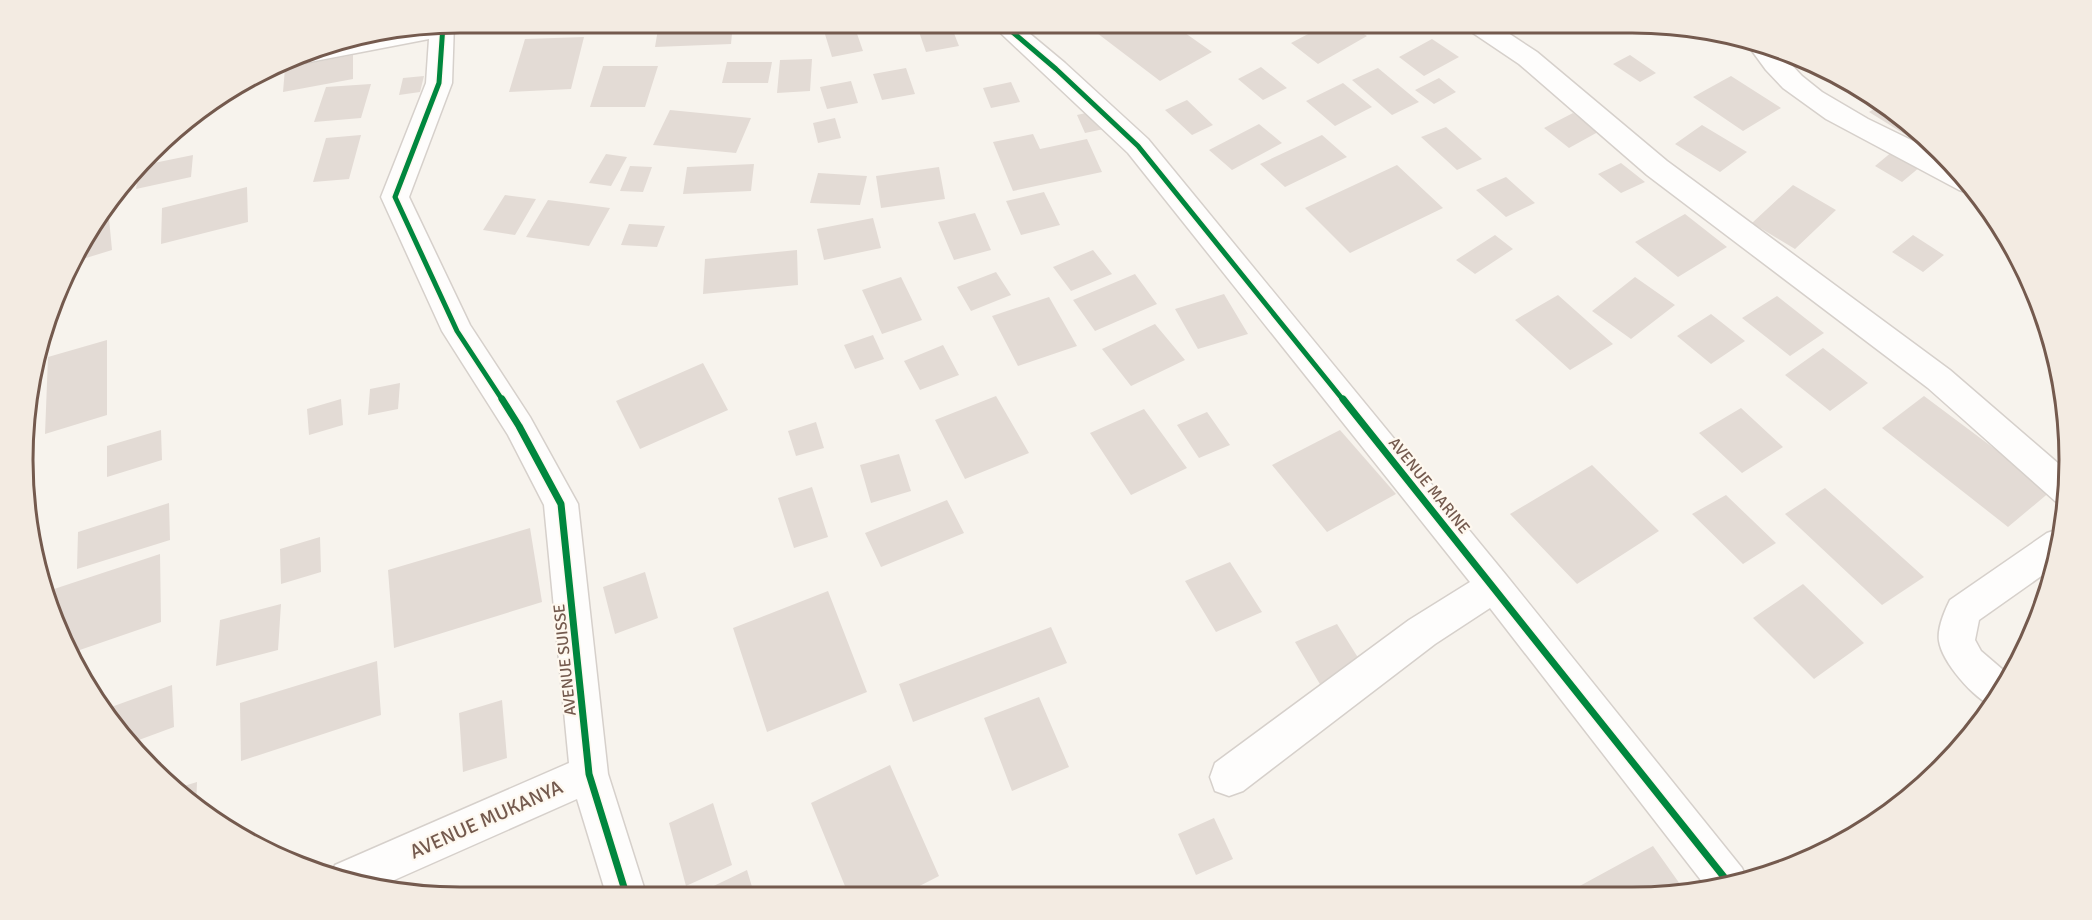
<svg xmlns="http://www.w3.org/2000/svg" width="2092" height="920" font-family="Signika,sans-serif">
	<rect width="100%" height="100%" fill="#f7f3ed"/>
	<path fill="#e3dbd5" d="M535,23H581L580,26L533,31Z
		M659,23H733L731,44L655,47Z
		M950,23L959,46L926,52L918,29Z
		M1108,23H1171L1212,52L1160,81L1093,30Z
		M1329,23H1347L1367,36L1318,64L1291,43Z
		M854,25L863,51L832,57L824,31Z
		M584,37L571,89L509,92L525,39Z
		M1432,39L1459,57L1424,76L1399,57Z
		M353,55V79L283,92L285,68Z
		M1630,55L1656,73L1640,82L1613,64Z
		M812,59L810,91L777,93L780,60Z
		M727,62H772L768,83H722Z
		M603,66H658L645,107H590Z
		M1261,67L1287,88L1263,100L1238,79Z
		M906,68L915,94L882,100L873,74Z
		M1378,68L1419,102L1392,115L1352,80Z
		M424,76L420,92L399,95L403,78Z
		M1731,76L1781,108L1743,131L1693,97Z
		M1439,78L1456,92L1434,104L1415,90Z
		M851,81L858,103L827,109L820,87Z
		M1011,82L1020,102L991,108L983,88Z
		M1343,83L1372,107L1335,126L1306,101Z
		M371,84L361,118L314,122L326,87Z
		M1187,100L1213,125L1192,135L1165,110Z
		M1882,104L1921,131L1923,134L1914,140L1869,112Z
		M670,110L751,118L736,153L653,145Z
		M1095,111L1104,129L1085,133L1077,115Z
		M1573,113L1598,132L1569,148L1544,128Z
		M835,118L841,138L818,143L813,123Z
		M1259,124L1282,143L1232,170L1209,150Z
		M1702,125L1747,152L1720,172L1675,144Z
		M1446,127L1482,159L1457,170L1421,137Z
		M1033,134L1040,149L1087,139L1102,172L1013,191L993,142Z
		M361,135L349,179L313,182L326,138Z
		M1322,135L1347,157L1285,187L1260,164Z
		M1893,151L1920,167L1902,182L1875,166Z
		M606,154L627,157L611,186L589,183Z
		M193,155L191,177L136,189L139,171L144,165Z
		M1621,163L1645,182L1621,193L1598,174Z
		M754,164L751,191L683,194L687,167Z
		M1397,165L1443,208L1350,253L1305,208Z
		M630,166L652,167L643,192L620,191Z
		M939,167L945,199L881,208L876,176Z
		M818,173L867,176L860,205L810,203Z
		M1506,177L1535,203L1506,217L1476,190Z
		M1793,185L1836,210L1795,249L1752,223Z
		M247,187L248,222L161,244L162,208Z
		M1044,192L1060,225L1021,235L1006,201Z
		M505,195L536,199L515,235L483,230Z
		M548,200L610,208L589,246L526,237Z
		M108,208L112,250L73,262L81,242Z
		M975,213L991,250L954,260L938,222Z
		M1685,214L1727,247L1678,277L1635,242Z
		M873,218L881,248L824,260L817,229Z
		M629,224L665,226L657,247L621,245Z
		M1495,235L1513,249L1475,274L1456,260Z
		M1913,235L1944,255L1923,272L1892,252Z
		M797,250L798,285L703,294L705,259Z
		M1093,250L1112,274L1071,291L1053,267Z
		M996,272L1011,295L971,311L957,287Z
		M1135,274L1157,304L1095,331L1073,300Z
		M901,277L922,320L882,334L862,290Z
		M1635,277L1675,305L1631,339L1592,311Z
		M1224,294L1248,334L1198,349L1175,309Z
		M1558,295L1613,344L1570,370L1515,320Z
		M1777,296L1824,333L1790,356L1742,318Z
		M1049,297L1077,346L1018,366L992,316Z
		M1711,314L1745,341L1711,364L1677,336Z
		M1155,324L1185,360L1131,386L1102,349Z
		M873,335L884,359L855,369L844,345Z
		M107,340V415L45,434L48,357Z
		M943,345L959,375L920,390L904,361Z
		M1823,348L1868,383L1830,411L1785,375Z
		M703,363L728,410L640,449L616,401Z
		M400,383L398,409L368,415L370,389Z
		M996,396L1029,453L965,479L935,420Z
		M1924,396L2051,491L2008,527L1882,428Z
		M341,399L343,425L309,435L307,409Z
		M1741,408L1783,447L1742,473L1699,433Z
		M1144,409L1187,468L1131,495L1090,433Z
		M1207,412L1230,445L1199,458L1177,425Z
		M816,422L824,448L796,456L788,431Z
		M161,430L162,460L107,477V446Z
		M1340,430L1396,494L1327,532L1272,465Z
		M899,454L911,491L871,503L860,465Z
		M1592,465L1659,531L1577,584L1510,514Z
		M812,487L828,537L794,548L778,498Z
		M1825,488L1924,577L1882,605L1785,514Z
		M1726,495L1776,543L1743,564L1692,514Z
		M947,500L964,533L881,567L865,533Z
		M169,503L170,540L77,569L78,532Z
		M530,528L542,602L394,648L388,570Z
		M320,537L321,572L281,584L280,549Z
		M160,554L161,622L71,653L48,591Z
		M1230,562L1262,612L1216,632L1185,581Z
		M645,572L658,618L615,634L603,587Z
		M1803,584L1864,643L1814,679L1753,618Z
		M828,591L867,692L767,732L733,628Z
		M281,604L278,650L216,666L220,620Z
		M1337,624L1367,672L1324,691L1295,642Z
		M1051,627L1067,663L913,722L899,684Z
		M377,661L381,715L241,761L240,703Z
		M172,685L174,727L128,744L103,710Z
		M1039,697L1069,767L1012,791L984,718Z
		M502,700L507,758L463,772L459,713Z
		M890,765L939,876L900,896H849L811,803Z
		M197,782L196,808L174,789Z
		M713,803L732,865L686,886L669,823Z
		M1214,818L1233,859L1196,875L1178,834Z
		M1653,846L1687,894H1565Z
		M747,870L755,897H698L697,894Z"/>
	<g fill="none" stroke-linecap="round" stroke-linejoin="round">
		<defs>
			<path id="minor" d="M454,23L452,83L409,197L470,325L530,417L578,504L608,774L647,897H607L577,799L383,885L330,876L335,865L569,763L544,505L508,435L442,331L381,197L426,83L429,39L294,65L284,62L319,46Z
				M990,23H1017L1065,63L1148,139L1506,575L1742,868L1746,877L1707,888L1490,608L1435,644L1243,791L1229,796L1215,791L1210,777L1215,763L1409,620L1470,582L1128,153Z
				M1464,23H1493L1537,52L1667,161L1950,370L2067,471L2066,505L2055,501L1928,388L1647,175L1519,64L1467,29Z
				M1749,42L1775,47L1802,76L1822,92L1868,119L1944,156L1976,191L1969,193L1959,190L1826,119L1783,88L1766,70L1747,44Z
				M2059,529L2063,530L2054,567L1979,620L1975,640L1981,651L2009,675L1993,706C1974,699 1942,662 1939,641C1937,629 1945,610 1950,600L2047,533Z"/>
		</defs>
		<use href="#minor" stroke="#d6d0cb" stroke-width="3"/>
		<use href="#minor" fill="#fefdfc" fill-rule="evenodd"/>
		<defs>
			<path id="cycleway-far1" d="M1002,23L1056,69L1138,146L1344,401
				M443,25L439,83L395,197L457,331L503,401"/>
			<path id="cycleway" d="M502,399L519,426L561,504L589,774L627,897
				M1343,399L1728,882"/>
		</defs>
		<use href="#cycleway-far1" stroke="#fef8ef" stroke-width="8"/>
		<use href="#cycleway" stroke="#fef8ef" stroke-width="10"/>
		<use href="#cycleway-far1" stroke="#00873e" stroke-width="5"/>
		<use href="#cycleway" stroke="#00873e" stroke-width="7"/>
	</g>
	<g text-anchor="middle" stroke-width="4.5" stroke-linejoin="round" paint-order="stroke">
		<g font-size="16" fill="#745a4e" stroke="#fef8ef">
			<text transform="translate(1430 485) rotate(51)" y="6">AVENUE MARINE</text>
			<text transform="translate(564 660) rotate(-96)" y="6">AVENUE SUISSE</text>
		</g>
		<g font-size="20" fill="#745a4e" stroke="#fef8ef">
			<text transform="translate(486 819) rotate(-24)" y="7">AVENUE MUKANYA</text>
		</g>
	</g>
	<path d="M0 0H2092V920H0ZM460 33H1632A427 427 0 0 1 2059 460V460A427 427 0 0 1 1632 887H460A427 427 0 0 1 33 460V460A427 427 0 0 1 460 33Z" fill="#f3ebe2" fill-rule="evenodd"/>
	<path fill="none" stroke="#745a4e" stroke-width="3" d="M460 33H1632A427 427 0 0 1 2059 460V460A427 427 0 0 1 1632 887H460A427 427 0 0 1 33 460V460A427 427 0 0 1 460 33Z"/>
</svg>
